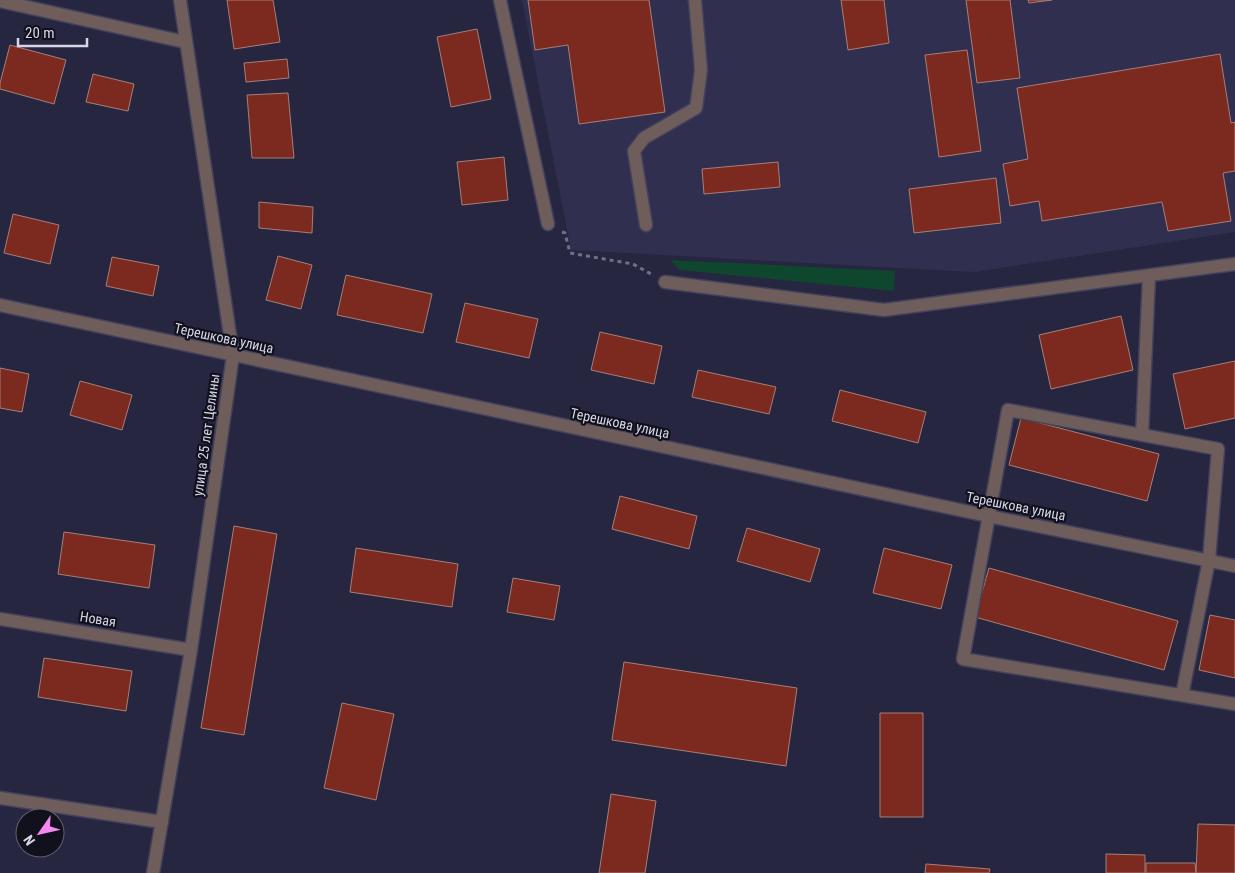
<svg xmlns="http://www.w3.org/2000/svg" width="1235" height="873" font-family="'Roboto Condensed',sans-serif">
	<rect width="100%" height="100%" fill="#272641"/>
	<path fill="#302f50" d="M522,0H1235V232L974,272L571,250Z"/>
	<path fill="#0f462e" d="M670,260L895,271L894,291L680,270Z"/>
	<path fill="#7c2a1f" stroke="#a67f78" d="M227,0H273L280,42L234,49Z
		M528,0H649L665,112L579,124L568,45L535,50Z
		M841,0H884L889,43L848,50Z
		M966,0H1010L1020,78L977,83Z
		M1028,0H1052L1029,3Z
		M477,29L491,99L451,107L437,37Z
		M10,45L66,60L54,104L0,89V83Z
		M967,50L981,151L939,157L925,55Z
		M1220,54L1231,123L1235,122V171L1223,173L1231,221L1168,231L1162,202L1042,221L1039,201L1010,206L1003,164L1028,159L1017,88Z
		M287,59L289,78L246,82L244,63Z
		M93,74L134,84L128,111L86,102Z
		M288,93L294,158H252L247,95Z
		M504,157L508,200L462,205L457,162Z
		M778,162L780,187L704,194L702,169Z
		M996,178L1001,223L914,233L909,189Z
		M259,202L313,207L312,233L259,228Z
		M13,214L59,225L50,264L4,253Z
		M278,256L312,265L301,309L266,300Z
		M112,257L159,266L153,296L106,286Z
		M346,275L432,294L423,333L337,315Z
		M465,303L538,319L529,358L456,342Z
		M1121,316L1133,370L1051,389L1039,335Z
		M600,332L662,346L654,384L591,370Z
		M1235,361V418L1185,429L1173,374Z
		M0,368L29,374L22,412L0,408Z
		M698,370L776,387L769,414L692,397Z
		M80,381L132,395L122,430L70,415Z
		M840,390L926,412L918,443L832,421Z
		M1021,418L1159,454L1147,501L1009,465Z
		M620,496L697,516L689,549L612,529Z
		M234,526L277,534L244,735L201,728Z
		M747,528L820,549L810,582L737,561Z
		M64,532L155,545L149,588L58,574Z
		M356,548L458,564L452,607L350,592Z
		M884,548L952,565L941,609L873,593Z
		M989,568L1178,621L1164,670L975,617Z
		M513,578L560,586L554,620L507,612Z
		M1210,615L1235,620V678L1199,670Z
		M44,658L132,671L126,711L38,697Z
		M624,662L797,688L786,766L612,740Z
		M342,703L394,714L376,800L324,788Z
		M880,713H923V817H880Z
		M611,794L656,801L645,873H599Z
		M1198,824L1235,825V873H1196Z
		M1106,854L1145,855V873H1106Z
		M1146,863H1195L1196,873H1146Z
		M926,864L990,869L989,873H925Z"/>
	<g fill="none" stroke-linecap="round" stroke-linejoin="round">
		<defs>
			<path id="service" d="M500,0L548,224
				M646,225L634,151L644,138L696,108L701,70L695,0
				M665,282L884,310L1235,264
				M1142,435L1149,276
				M1182,695L1209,560L1218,449L1008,410L963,659L1235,704
				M0,798L162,822"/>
			<path id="minor" d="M0,1L185,42
				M0,305L988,516L1235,566
				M0,619L191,650
				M153,873L191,650L233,355L180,0"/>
		</defs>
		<use href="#service" stroke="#43425c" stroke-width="15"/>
		<use href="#minor" stroke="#43425c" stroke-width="15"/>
		<path stroke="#717087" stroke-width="3" stroke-dasharray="4 4" stroke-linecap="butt" d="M562,232L565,233L570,253L633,264L651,274"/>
		<use href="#service" stroke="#6e5d5a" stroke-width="12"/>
		<use href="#minor" stroke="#6e5d5a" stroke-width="12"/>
	</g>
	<g text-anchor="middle" stroke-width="4.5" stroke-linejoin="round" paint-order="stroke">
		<g font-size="14" fill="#d6d6e8" stroke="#11111d">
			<text transform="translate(224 338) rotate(12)" y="5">Терешкова улица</text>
			<text transform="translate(620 423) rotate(12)" y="5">Терешкова улица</text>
			<text transform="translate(206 435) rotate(-82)" y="5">улица 25 лет Целины</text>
			<text transform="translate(1016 506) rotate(11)" y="5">Терешкова улица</text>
			<text transform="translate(98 619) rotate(9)" y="5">Новая</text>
		</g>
	</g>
	<g transform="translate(40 833) rotate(236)"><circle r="24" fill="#11111d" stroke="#60606e"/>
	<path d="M0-4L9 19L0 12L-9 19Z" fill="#f389f1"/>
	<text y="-8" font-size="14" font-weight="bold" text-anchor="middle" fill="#d6d6e8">N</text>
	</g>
	<path d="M18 38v8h69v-8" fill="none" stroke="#d6d6e8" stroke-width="2.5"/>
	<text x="25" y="38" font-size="15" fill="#d6d6e8" stroke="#11111d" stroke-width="4" paint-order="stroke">20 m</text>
</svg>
